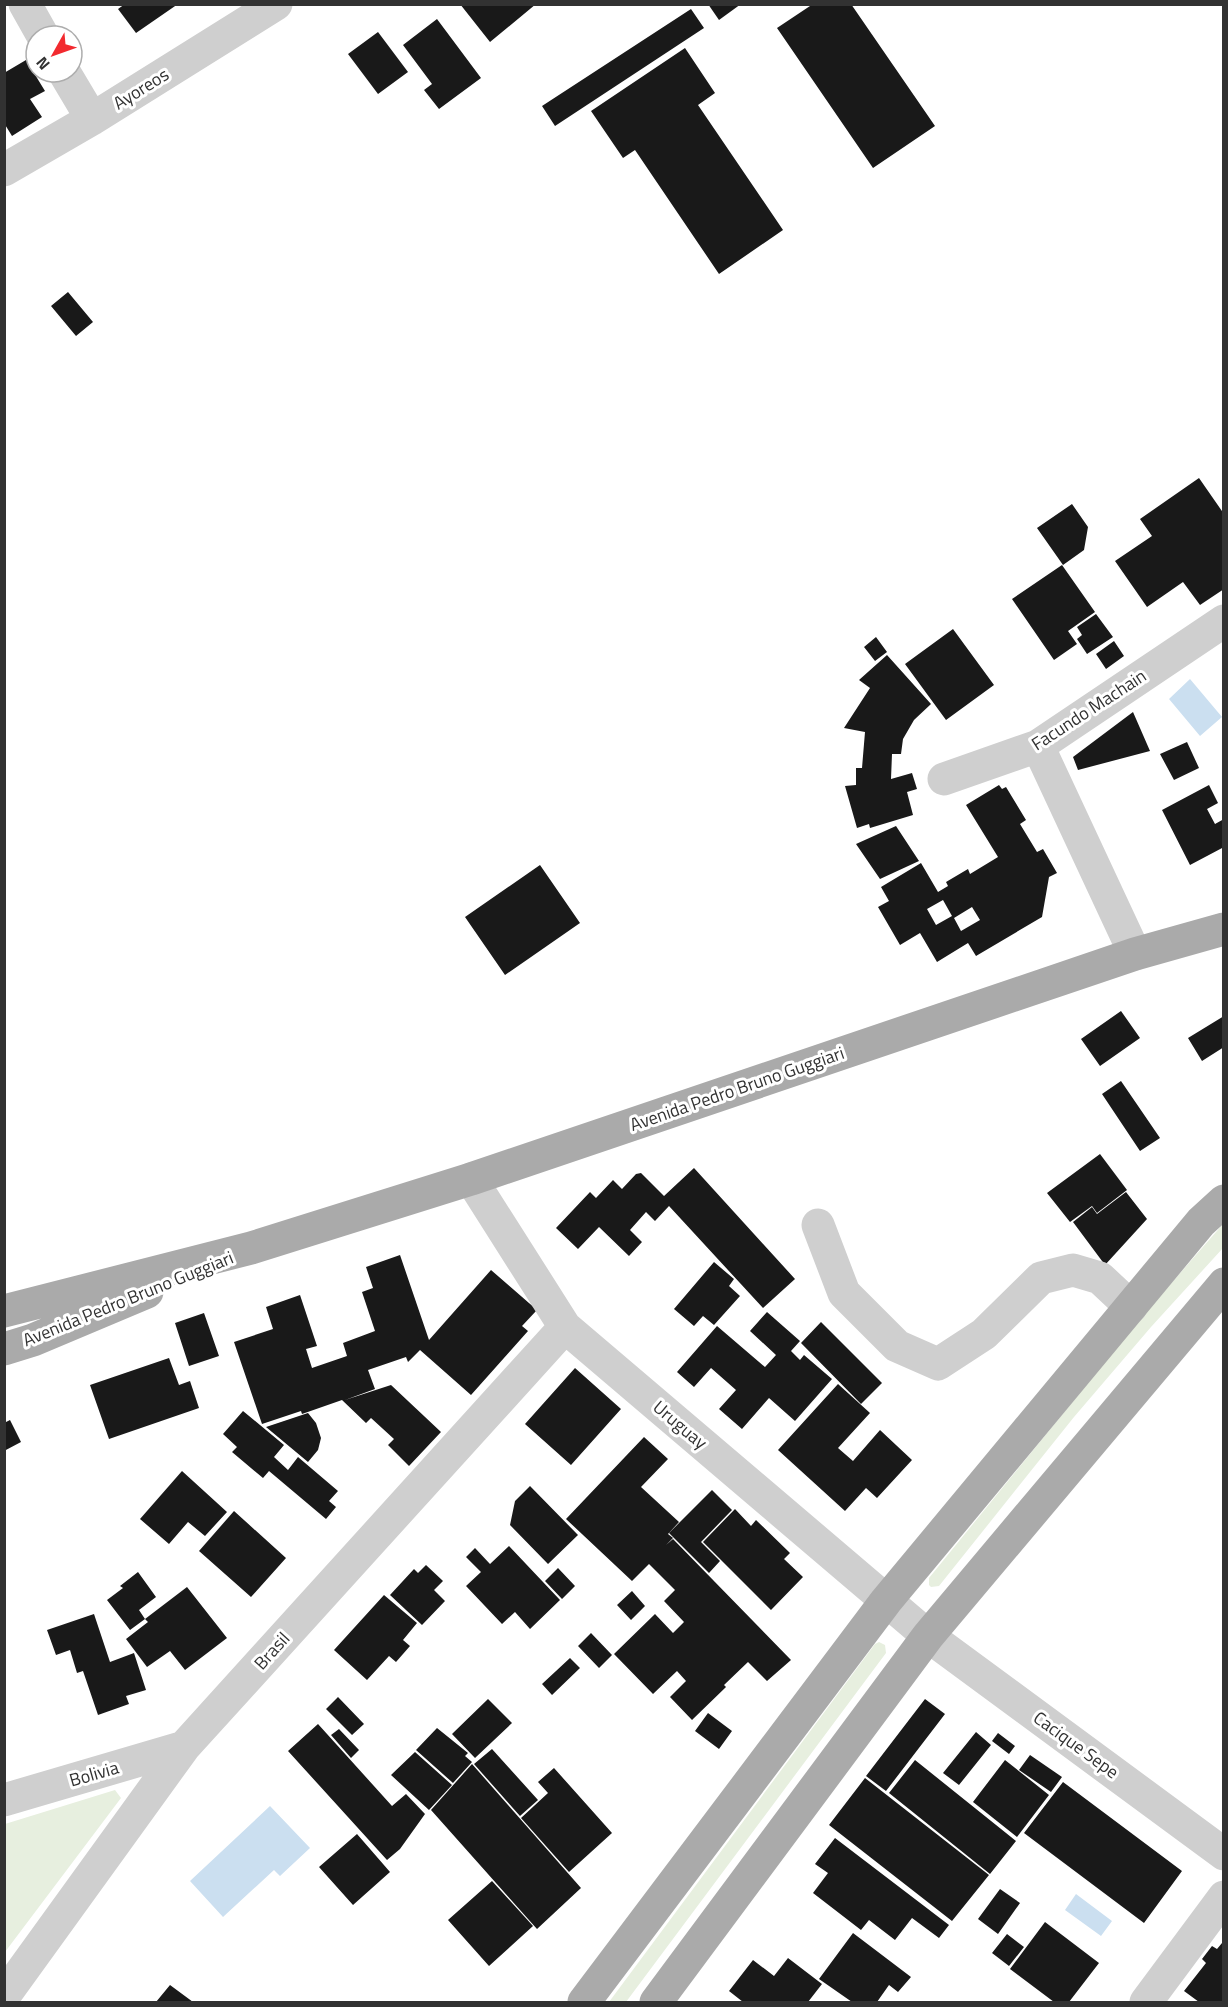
<svg xmlns="http://www.w3.org/2000/svg" width="1228" height="2007" font-family="'Titillium Web',sans-serif">
	<rect width="100%" height="100%" fill="#fff"/>
	<path fill="#e7efdf" d="M1223,1224V1248L1151,1327L1074,1417L939,1586L931,1587L929,1585V1578L1140,1319Z
		M879,1642L885,1645L886,1653L626,2002H609L875,1644Z
		M115,1790L121,1798L5,1952V1824Z"/>
	<path fill="#cbdff0" d="M1190,679L1222,717L1200,736L1169,699Z
		M270,1806L310,1848L280,1876L274,1870L223,1917L190,1881Z
		M1076,1894L1112,1921L1101,1936L1065,1910Z"/>
	<path fill="#191919" fill-rule="evenodd" d="M125,4H178L136,33L118,9Z
		M460,4H536L490,42Z
		M708,4H741L719,20Z
		M813,4H851L935,126L873,168L777,28Z
		M691,9L704,28L555,126L542,106Z
		M437,19L481,78L439,109L424,90L432,84L403,45Z
		M378,32L408,72L378,94L348,54Z
		M685,48L715,93L698,105L783,230L719,274L635,150L623,158L591,111Z
		M26,60L45,91L30,99L42,117L12,136L4,123V73Z
		M68,292L93,322L76,336L51,306Z
		M1199,478L1224,514V589L1200,605L1183,582L1147,607L1115,561L1152,536L1140,519Z
		M1072,504L1088,527L1084,550L1063,565L1037,528Z
		M1062,565L1095,612L1068,631L1077,644L1054,660L1012,599Z
		M1096,614L1113,637L1087,654L1077,639L1082,635L1077,627Z
		M953,629L994,685L946,720L905,664Z
		M876,637L887,652L875,661L864,647Z
		M1114,641L1124,656L1106,669L1096,654Z
		M887,655L931,704L914,720L903,739L901,754H892L891,779L912,773L917,789L907,792L913,815L870,828L869,824L857,828L845,786L856,785V768H862L865,732L844,728L870,688L859,680Z
		M1133,712L1150,751L1078,770L1073,757Z
		M1187,742L1199,768L1174,780L1160,754Z
		M999,785L1002,789L1006,787L1026,820L1020,824L1037,852L1043,849L1057,873L1049,877L1042,917L976,956L968,943L937,962L920,933L900,945L878,907L889,901L881,887L921,863L938,892L948,886L946,882L968,869L970,874L998,857L966,805ZM943,900L952,916L936,925L927,909ZM972,907L980,920L961,931L954,918Z
		M1209,785L1218,803L1207,809L1215,824L1224,819V847L1190,865L1162,810Z
		M896,826L919,861L880,879L856,844Z
		M540,865L580,923L505,975L465,917Z
		M1121,1011L1140,1038L1100,1066L1081,1039Z
		M1224,1016V1047L1202,1061L1188,1038Z
		M1121,1081L1160,1138L1140,1151L1102,1094Z
		M1100,1154L1127,1190L1097,1213L1092,1206L1070,1222L1047,1193Z
		M694,1168L795,1279L763,1308L669,1206L655,1221L646,1212L630,1230L642,1242L629,1256L599,1227L578,1249L556,1228L590,1192L596,1198L613,1180L622,1189L636,1174L641,1173L664,1196Z
		M1126,1192L1147,1219L1105,1265L1073,1222L1092,1207L1097,1214Z
		M400,1255L429,1340L491,1270L537,1310L522,1326L528,1331L471,1395L420,1350L408,1362L406,1357L368,1370L375,1389L345,1400L391,1385L441,1432L409,1466L388,1445L394,1439L371,1418L366,1423L342,1400L302,1414L301,1411L262,1424L234,1342L273,1329L266,1307L300,1295L317,1346L306,1349L312,1368L347,1356L343,1343L375,1331L362,1292L373,1288L366,1267Z
		M714,1262L734,1279L729,1286L740,1296L714,1325L703,1316L694,1326L674,1309Z
		M767,1312L800,1341L791,1351L800,1360L804,1355L832,1379L795,1421L769,1398L742,1429L719,1409L736,1390L711,1368L694,1387L677,1372L717,1326L765,1367L776,1355L750,1331Z
		M204,1313L219,1356L189,1366L175,1323Z
		M821,1322L882,1383L861,1404L801,1343Z
		M169,1358L179,1385L190,1381L199,1408L109,1439L90,1385Z
		M575,1368L621,1409L571,1465L525,1424Z
		M838,1384L870,1413L838,1448L853,1461L880,1430L912,1460L877,1498L866,1488L845,1511L778,1450Z
		M243,1411L284,1445L274,1457L288,1470L298,1457L338,1491L329,1501L336,1507L326,1519L269,1471L263,1478L232,1452L237,1447L223,1434Z
		M308,1413L316,1423L321,1438L318,1450L308,1462L266,1427Z
		M10,1420L21,1442L4,1451V1423Z
		M644,1437L668,1459L641,1487L679,1522L668,1534L673,1538L666,1545L673,1539L791,1660L767,1681L748,1662L724,1685L726,1687L692,1720L670,1697L686,1681L677,1671L653,1694L614,1654L655,1614L673,1633L684,1622L664,1601L675,1590L649,1564L632,1581L566,1519Z
		M182,1471L227,1512L205,1536L188,1522L169,1544L140,1519Z
		M530,1486L578,1535L548,1564L510,1525L515,1501Z
		M712,1490L732,1510L701,1542L720,1561L709,1573L669,1533Z
		M735,1509L751,1526L756,1520L790,1553L784,1559L803,1577L771,1610L703,1542Z
		M234,1511L286,1558L251,1597L199,1551Z
		M509,1546L560,1600L530,1629L515,1612L502,1624L466,1586L481,1572L466,1557L475,1548L490,1564Z
		M426,1565L443,1581L434,1590L445,1601L422,1625L390,1595L414,1569L418,1573Z
		M558,1568L575,1586L562,1599L545,1581Z
		M138,1572L156,1597L139,1610L145,1619L130,1630L107,1600L123,1588L120,1586Z
		M187,1587L227,1638L185,1670L170,1651L147,1667L126,1639L148,1622L145,1619Z
		M632,1591L645,1606L631,1620L617,1605Z
		M384,1595L417,1623L403,1640L410,1646L396,1662L389,1656L367,1680L334,1650Z
		M94,1614L110,1662L134,1653L146,1690L126,1696L129,1704L98,1715L83,1671L77,1673L70,1650L56,1655L47,1630Z
		M591,1633L612,1655L599,1668L578,1646Z
		M570,1658L580,1668L552,1695L542,1684Z
		M338,1697L364,1724L352,1735L326,1709Z
		M488,1699L512,1723L475,1758L452,1734Z
		M925,1699L945,1714L886,1791L866,1776Z
		M708,1713L732,1731L719,1749L695,1731Z
		M318,1724L392,1806L406,1794L425,1814L400,1849L387,1860L288,1751Z
		M437,1728L468,1753L465,1756L472,1762L453,1783L416,1750Z
		M339,1729L359,1750L351,1758L331,1735Z
		M976,1732L991,1745L959,1785L943,1773Z
		M998,1733L1015,1746L1009,1754L992,1741Z
		M492,1749L538,1800L520,1816L474,1764Z
		M415,1752L452,1785L429,1810L391,1775Z
		M1030,1755L1062,1777L1051,1792L1019,1770Z
		M915,1760L1016,1841L990,1874L889,1793Z
		M1005,1760L1049,1795L1017,1837L973,1802Z
		M472,1764L581,1888L537,1929L431,1810Z
		M554,1768L612,1833L569,1872L521,1818L548,1793L538,1782Z
		M865,1778L989,1875L952,1921L829,1825Z
		M1063,1782L1182,1871L1144,1923L1024,1833Z
		M357,1834L390,1872L353,1905L319,1867Z
		M835,1838L949,1925L939,1938L912,1918L895,1940L869,1920L861,1930L813,1893L828,1873L815,1864Z
		M492,1881L533,1926L489,1966L448,1920Z
		M1000,1889L1020,1903L998,1934L978,1919Z
		M1045,1922L1099,1963L1069,2002H1054L1010,1969Z
		M853,1933L911,1977L898,1992L889,1985L877,2002H852L819,1979Z
		M1007,1934L1024,1947L1009,1966L992,1953Z
		M1222,1943L1224,1945V2002H1199L1184,1991L1206,1963L1202,1959L1212,1946L1217,1949Z
		M788,1958L822,1984L808,2002H773L771,2001L770,2002H743L729,1991L753,1960L774,1976Z
		M170,1985L193,2002H156Z"/>
	<g fill="none" stroke-linecap="round" stroke-linejoin="round">
		<path stroke="#cfcfcf" stroke-width="33" d="M25,4L43,36
			M64,72L92,119
			M4,170L92,119L276,4
			M1038,746L1135,954
			M944,779L1038,746L1224,621
			M471,1179L565,1327L928,1636L1224,1854
			M818,1225L844,1293L897,1346L938,1364L984,1334L1041,1278L1073,1270L1100,1278L1131,1307
			M4,1800L184,1747
			M4,1996L184,1747L565,1327
			M1146,2002L1224,1897"/>
		<path stroke="#aaa" stroke-width="33" d="M4,1311L251,1248L471,1179L1135,954L1224,929
			M4,1349L33,1340L147,1292
			M584,2002L886,1601L1201,1222L1224,1201
			M656,2002L928,1636L1224,1284"/>
	</g>
	<g text-anchor="middle" stroke-width="6" stroke-linejoin="round" paint-order="stroke">
		<g font-size="18" fill="#323232" stroke="#fff">
			<text transform="translate(141 89) rotate(-32)" y="6">Ayoreos</text>
			<text transform="translate(1089 710) rotate(-33)" y="6">Facundo Machain</text>
			<text transform="translate(737 1089) rotate(-19)" y="6">Avenida Pedro Bruno Guggiari</text>
			<text transform="translate(128 1299) rotate(-22)" y="6">Avenida Pedro Bruno Guggiari</text>
			<text transform="translate(680 1425) rotate(40)" y="6">Uruguay</text>
			<text transform="translate(272 1651) rotate(-48)" y="6">Brasil</text>
			<text transform="translate(1076 1745) rotate(36)" y="6">Cacique Sepe</text>
			<text transform="translate(94 1774) rotate(-16)" y="6">Bolivia</text>
		</g>
	</g>
	<rect width="1228" height="2007" fill="none" stroke="#323232" stroke-width="12"/>
	<g transform="translate(54 54) rotate(230)"><circle r="28" fill="#ffffff" stroke="#adadad" stroke-width="1.5"/>
	<path d="M0-4.5L10 22L0 15L-10 22Z" fill="#f22a2f"/>
	<text y="-9" font-size="16" font-weight="bold" text-anchor="middle" fill="#323232">N</text>
	</g>
</svg>
